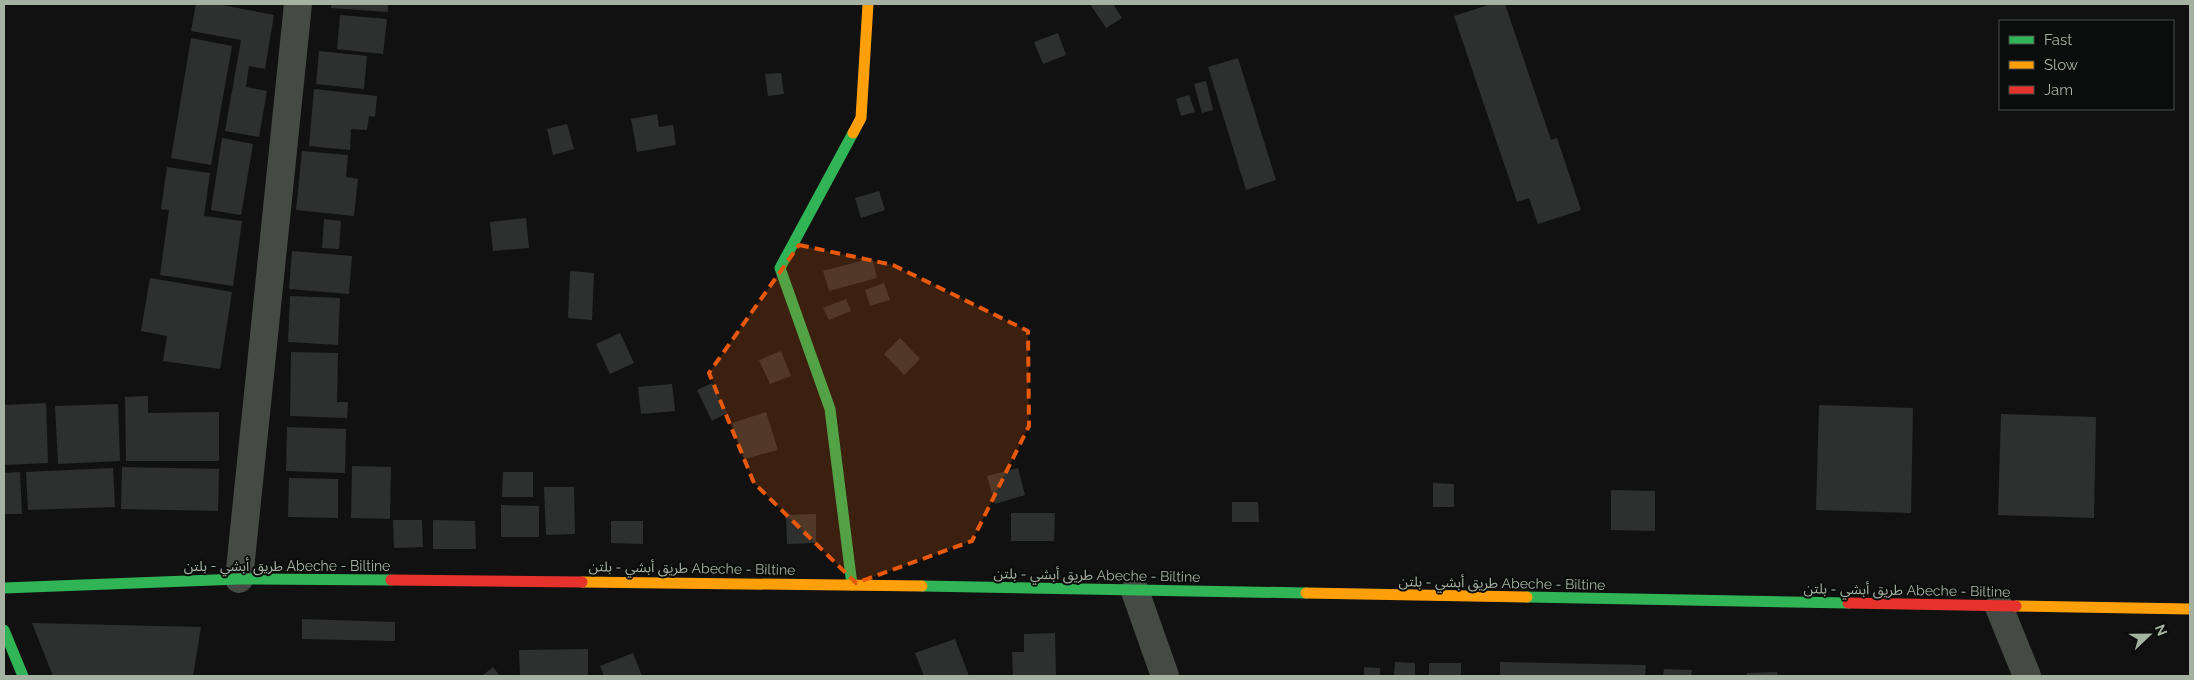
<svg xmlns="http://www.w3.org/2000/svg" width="2194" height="680" font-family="Raleway,'Noto Sans Arabic',sans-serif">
	<rect width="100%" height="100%" fill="#111"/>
	<path fill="#2e302f" d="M196,4H217L274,15L265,69L249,66L246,87L267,91L259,137L225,131L241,40L191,31Z
		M331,4H388V12L331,8Z
		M1090,4H1113L1122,18L1106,28Z
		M1491,4H1505L1551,140L1557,138L1581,210L1538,224L1529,198L1517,202L1454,16Z
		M340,15L387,19L383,54L337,49Z
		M1058,33L1066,55L1043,64L1034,42Z
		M191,38L232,46L211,165L171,158Z
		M319,51L367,56L364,89L316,84Z
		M1238,58L1276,180L1246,190L1208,67Z
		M781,73L784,94L768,96L765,74Z
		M1206,81L1213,110L1202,113L1194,84Z
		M314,89L377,96L375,117L369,116L367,130L351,129L350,150L309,146Z
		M1189,95L1195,112L1181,116L1176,99Z
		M657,114L659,127L673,125L676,145L637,152L631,119Z
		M567,124L574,149L553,155L547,129Z
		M222,138L253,144L241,215L211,210Z
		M302,151L348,155L346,177L358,179L354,216L296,210Z
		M167,167L210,173L204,216L242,221L233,286L160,275L169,210L161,209Z
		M879,191L885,210L861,218L855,198Z
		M526,218L529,248L493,251L490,222Z
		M324,219L341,221L339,249L322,248Z
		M292,251L352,256L349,294L289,289Z
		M872,258L877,278L829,291L823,271Z
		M570,271L594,273L592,320L568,318Z
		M150,278L232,292L220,369L163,361L167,336L141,331Z
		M884,283L890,300L870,306L865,290Z
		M290,296L340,298L338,345L288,342Z
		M846,299L851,311L829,320L823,308Z
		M620,333L634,363L610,374L596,344Z
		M900,338L920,359L904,375L884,354Z
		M781,351L791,376L770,384L759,360Z
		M291,352L338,353L337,402H348L347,418L290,416Z
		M712,383L727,413L712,421L697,390Z
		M672,384L675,411L641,414L638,387Z
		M148,396V413L219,412V461H126L125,397Z
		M46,403L48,463L4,465V405Z
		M118,404L120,461L58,464L55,406Z
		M1819,405L1913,408L1911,513L1816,510Z
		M766,412L778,450L744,459L732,423Z
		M2001,414L2096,417L2094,518L1998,515Z
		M287,427L346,429L345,473L286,471Z
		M352,466L391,467L390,519L351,518Z
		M122,467L219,469L218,511L121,509Z
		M113,468L115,507L28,510L26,472Z
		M1018,468L1025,495L995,504L987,476Z
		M20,472L22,514H4V473Z
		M503,472H533V497H502Z
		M289,478L338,479V518L288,517Z
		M1433,483L1454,484V507H1433Z
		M544,487H574L575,534L546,535Z
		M1611,490L1655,491V531L1611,530Z
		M1232,502H1258L1259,522H1232Z
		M501,505L539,506V537H501Z
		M1011,513H1055L1054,541H1011Z
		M816,514V543L787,544L786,515Z
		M393,520H422L423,547L394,548Z
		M433,520L475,521L476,549H433Z
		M611,521H643V544L611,543Z
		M302,619L395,622V641L302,639Z
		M32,623L201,627L193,676H53Z
		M1055,633L1056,676H1013L1012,652H1024V634Z
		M955,639L969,676H924L915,653Z
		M588,649V676H520L519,650Z
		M633,653L642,676H604L600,666Z
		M1395,662L1415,663V676H1394Z
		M1500,662L1646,665L1645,676H1500Z
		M1429,663H1461V676H1429Z
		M493,667L500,676H482Z
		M1364,667L1380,668V676H1364Z
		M1664,669L1692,670L1691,676H1663Z
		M1777,672L1778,676H1747V673Z"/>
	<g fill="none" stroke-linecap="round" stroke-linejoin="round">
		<path stroke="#464a45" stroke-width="28" d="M239,579L298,4
			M1135,591L1165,676
			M1999,607L2027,676"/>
		<path stroke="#30b455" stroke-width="11" d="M852,585L830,409L780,268L853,133
			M922,586L1306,593
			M4,588L239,579L391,580
			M1527,597L1848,603
			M4,630L23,676"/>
		<path stroke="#ff9f0a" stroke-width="11" d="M853,133L861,118L868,4
			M582,582L922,586
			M1306,593L1527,597
			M2016,606L2190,609"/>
		<path stroke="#e5322d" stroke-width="11" d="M391,580L582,582
			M1848,603L2016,606"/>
	</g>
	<path fill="#e8590c" fill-opacity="0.2" stroke="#e8590c" stroke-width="4" stroke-dasharray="10 6" stroke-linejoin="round" d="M799,245L893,265L1028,331L1029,426L972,541L856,583L754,483L709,373Z"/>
	<g text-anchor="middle" stroke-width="4" stroke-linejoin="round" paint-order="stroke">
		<g font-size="14" fill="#a5b2a2" stroke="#0b0d0c">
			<text x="287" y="571">طريق أبشي - بلتن Abeche - Biltine</text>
			<text transform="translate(692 568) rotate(1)" y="5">طريق أبشي - بلتن Abeche - Biltine</text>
			<text transform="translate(1097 575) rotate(1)" y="5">طريق أبشي - بلتن Abeche - Biltine</text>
			<text transform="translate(1502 583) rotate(1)" y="5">طريق أبشي - بلتن Abeche - Biltine</text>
			<text transform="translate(1907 590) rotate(1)" y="5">طريق أبشي - بلتن Abeche - Biltine</text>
		</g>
	</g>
	<rect width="2194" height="680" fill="none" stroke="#a5b2a2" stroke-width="10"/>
	<rect x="1999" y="20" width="175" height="90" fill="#0b0d0c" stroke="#494f48"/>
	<rect x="2009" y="36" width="25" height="8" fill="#30b455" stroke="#494f48"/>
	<text x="2044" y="45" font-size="15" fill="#a5b2a2">Fast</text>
	<rect x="2009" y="61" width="25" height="8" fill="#ff9f0a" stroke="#494f48"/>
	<text x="2044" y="70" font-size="15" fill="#a5b2a2">Slow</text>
	<rect x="2009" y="86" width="25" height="8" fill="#e5322d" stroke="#494f48"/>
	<text x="2044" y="95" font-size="15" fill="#a5b2a2">Jam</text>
	<g transform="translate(2149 635) rotate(68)" stroke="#0b0d0c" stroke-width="4" paint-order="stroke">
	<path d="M0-4L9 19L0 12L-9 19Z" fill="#a5b2a2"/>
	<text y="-8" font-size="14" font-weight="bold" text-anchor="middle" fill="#a5b2a2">N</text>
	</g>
</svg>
